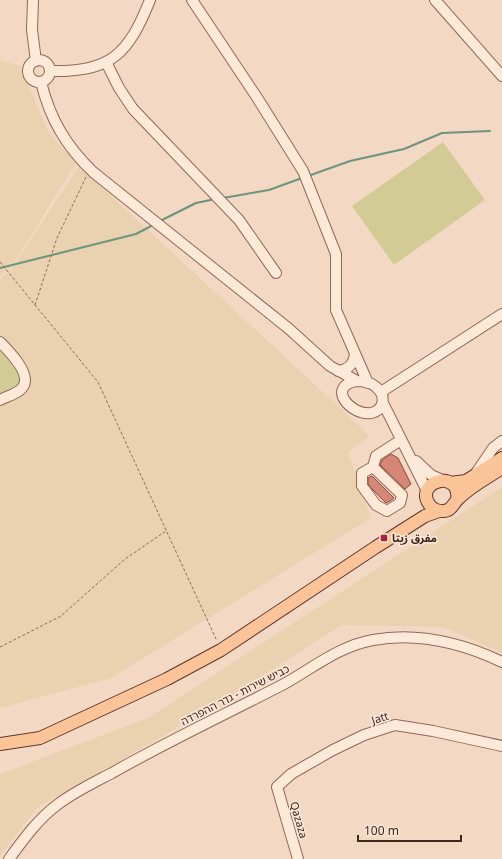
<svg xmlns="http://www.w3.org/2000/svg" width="502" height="859" font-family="Georgia,'Noto Sans Arabic','Noto Sans Hebrew',serif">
	<rect width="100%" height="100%" fill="#f3d9c3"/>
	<path fill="#ead2b0" d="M0,60L20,66L48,131L76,163L12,266L0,276Z
		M79,166L370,436L348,452L371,518L111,678L0,708V406L30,390L28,370L0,341V279L11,270Z
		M502,487V653L444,627L342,625L212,708L37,808L0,856V774L148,718Z"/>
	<path fill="#d3cb95" d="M443,142L485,200L394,265L352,206Z
		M0,346L19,369L22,382L17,387L0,395Z"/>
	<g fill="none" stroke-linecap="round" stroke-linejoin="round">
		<path stroke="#6b9581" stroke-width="2" d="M308,176L350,161L404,149L442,133L490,131
			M223,198L269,190L302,178
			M160,221L196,203L215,199
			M0,268L136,234L153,225"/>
	</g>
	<path fill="#d58675" stroke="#92483a" d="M391,454L398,458L411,484L405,489L380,465L382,460Z
		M372,476L394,498L390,501L386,503L373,490L368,484V478Z"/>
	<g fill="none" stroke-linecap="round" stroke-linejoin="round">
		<defs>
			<path id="minor" d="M33,0L32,30L36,61
				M192,0L256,96L303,171L336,254V310L368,383
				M435,0L502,76
				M28 71a11 11 0 1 1 22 0a11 11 0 1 1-22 0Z
				M106,62L119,88L133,109L239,220L276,273
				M50,71C111,72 128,55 150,0
				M41,82C50,119 66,146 93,172L288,328L330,366L357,381
				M0,342C8,350 30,372 24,385C21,393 7,396 0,400
				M338,371C348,370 354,364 355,354
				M356,381C363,381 371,382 376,387C386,395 385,410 371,413C351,416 326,387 356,381Z
				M381,392L502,314
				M383,403L427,491
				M416,461L431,475L445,481
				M373,467L362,473V486L376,505L387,511L400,503L402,495L373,467L376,456L401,440
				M476,473L493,448L502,441
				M9,859C23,840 38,819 57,805C74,792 93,783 112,773C168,741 226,714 284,684C313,668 339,646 373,640C417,632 462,643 502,662
				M298,859L277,787L291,774L333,750L364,735L395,725L433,731L502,746"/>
			<path id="major" d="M450,483L466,481L502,458
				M457,500C461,468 414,481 429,504C432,509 438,511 443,511C452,511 453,503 459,498C471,486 487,478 502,468
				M0,744L40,738L167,679L221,650L376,547L425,516L439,511"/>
		</defs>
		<use href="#minor" stroke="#906857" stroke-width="12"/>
		<use href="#major" stroke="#5d372c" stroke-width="14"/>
		<path stroke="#906857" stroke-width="1" stroke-dasharray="3 2" stroke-linecap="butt" d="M0,262L98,382L217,641
			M35,305L57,238L86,177
			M0,647L61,616L125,559L166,531"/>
		<use href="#minor" stroke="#fce9d8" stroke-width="10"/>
		<use href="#major" stroke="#fac398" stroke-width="12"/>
	</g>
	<rect fill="#a62041" stroke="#f9e5d4" stroke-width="1.5" x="380" y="534" width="8" height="8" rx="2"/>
	<g text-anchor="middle" stroke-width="3.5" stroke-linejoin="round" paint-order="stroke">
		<g font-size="11" font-weight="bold" fill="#3e251d" stroke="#f9e5d4" text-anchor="start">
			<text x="392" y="542">مفرق زيتا</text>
		</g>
		<g font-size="11" fill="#3e251d" stroke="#f9e5d4">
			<text transform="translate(235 695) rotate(-27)" y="4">כביש שירות - גדר ההפרדה</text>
			<text transform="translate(380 718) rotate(-18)" y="4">Jatt</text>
			<text transform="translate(299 820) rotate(74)" y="4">Qazaza</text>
		</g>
	</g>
	<path d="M358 835v6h103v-6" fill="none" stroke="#3e251d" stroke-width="2"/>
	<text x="364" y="835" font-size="12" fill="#3e251d" stroke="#f9e5d4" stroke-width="3" paint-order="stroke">100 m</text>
</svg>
